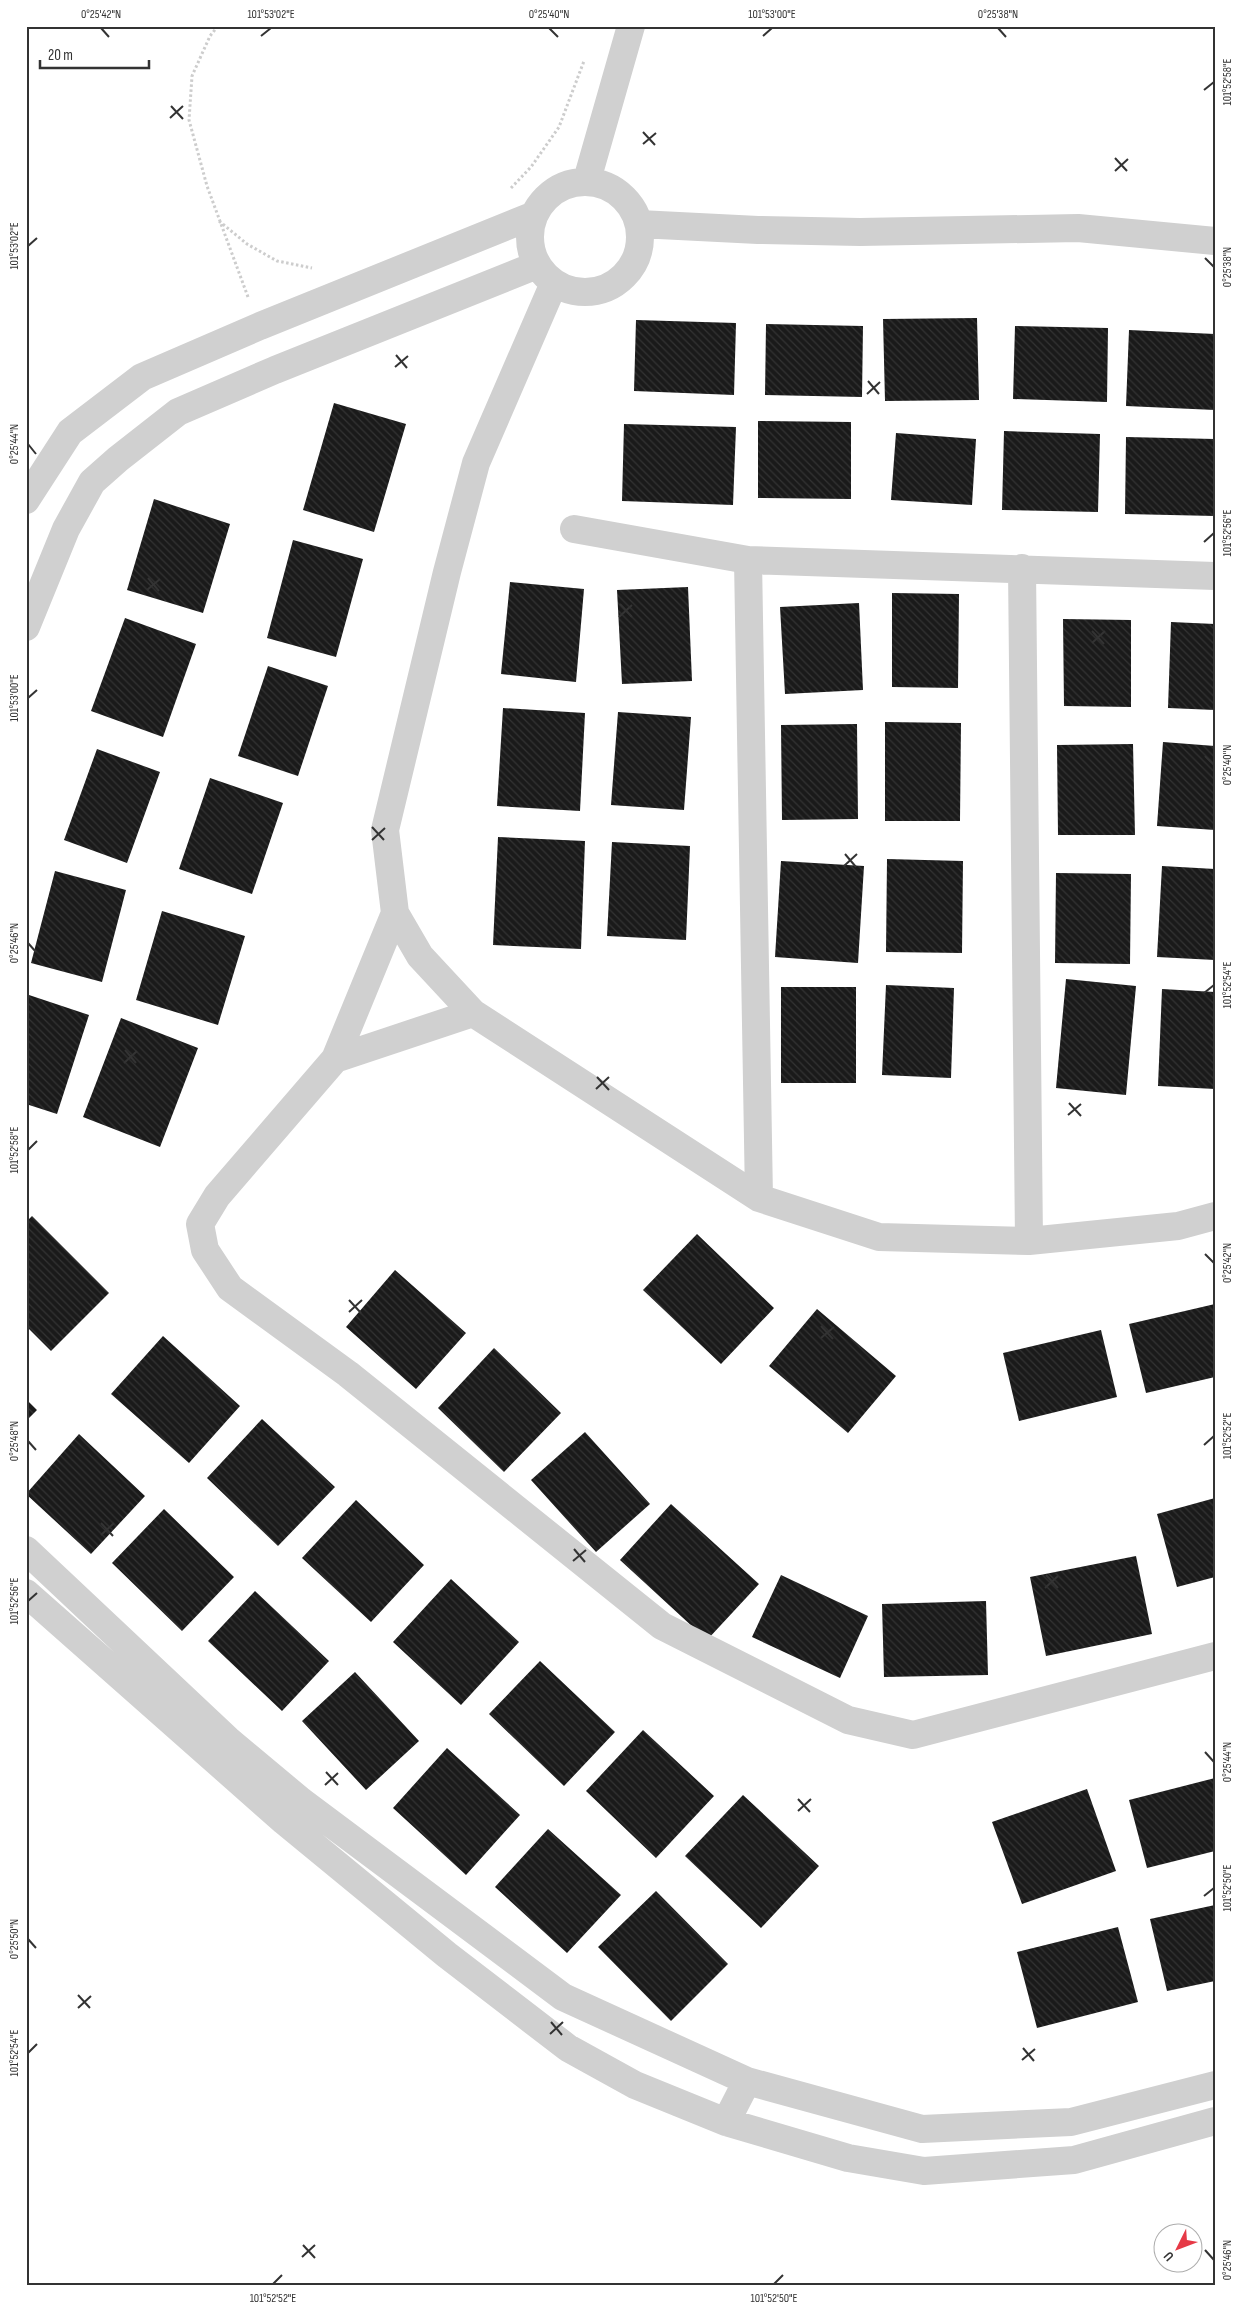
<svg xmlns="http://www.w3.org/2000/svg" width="1241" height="2311" font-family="'Sofia Sans Condensed',sans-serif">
	<defs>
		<pattern id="building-back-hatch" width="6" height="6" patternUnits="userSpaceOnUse" patternTransform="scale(1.25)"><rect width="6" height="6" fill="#1a1a1a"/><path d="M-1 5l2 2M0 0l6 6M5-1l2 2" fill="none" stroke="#333"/></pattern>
	</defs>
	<rect width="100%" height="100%" fill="#fff"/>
	<path fill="url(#building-back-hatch)" d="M977,318L979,400L885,401L883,319Z
		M636,320L736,323L734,395L634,391Z
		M766,324L863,326L862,397L765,395Z
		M1015,326L1108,328L1107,402L1013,399Z
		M1129,330L1215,334V410L1126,406Z
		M334,403L406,424L374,532L303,510Z
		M758,421L851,422V499L758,498Z
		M624,424L736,427L733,505L622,501Z
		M1004,431L1100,434L1098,512L1002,510Z
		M896,433L976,439L972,505L891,500Z
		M1126,437L1215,439V516L1125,514Z
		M154,499L230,524L203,613L127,590Z
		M293,540L363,559L336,657L267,638Z
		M510,582L584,589L576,682L501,674Z
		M688,587L692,681L622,684L617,590Z
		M892,593L959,594L958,688L892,687Z
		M859,603L863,690L785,694L780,607Z
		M125,618L196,644L163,737L91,711Z
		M1063,619L1131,620V707L1064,706Z
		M1171,622L1215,624V710L1168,708Z
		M268,666L328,686L298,776L238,756Z
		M503,708L585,713L580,811L497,806Z
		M618,712L691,717L684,810L611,805Z
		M885,722L961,723L960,821H885Z
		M857,724L858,819L782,820L781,725Z
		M1163,742L1215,746V830L1157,826Z
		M1133,744L1135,835H1058L1057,745Z
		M97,749L160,772L127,863L64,840Z
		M210,778L283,803L252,894L179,869Z
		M498,837L585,841L581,949L493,945Z
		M612,842L690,846L686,940L607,936Z
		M887,859L963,861L962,953L886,952Z
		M781,861L864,866L858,963L775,957Z
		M1162,866L1215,869V960L1157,957Z
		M55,871L126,890L102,982L31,963Z
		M1056,873L1131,874L1130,964L1055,963Z
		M162,911L245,936L218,1025L136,1000Z
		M1066,979L1136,986L1126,1095L1056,1088Z
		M886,985L954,988L951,1078L882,1075Z
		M781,987H856V1083H781Z
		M1162,989L1215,992V1089L1158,1086Z
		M26,994L89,1015L57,1114L26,1104Z
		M121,1018L198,1048L160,1147L83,1117Z
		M32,1216L109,1293L51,1351L26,1326V1222Z
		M697,1234L774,1308L721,1364L643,1290Z
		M395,1270L466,1333L416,1389L346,1327Z
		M1215,1304V1377L1146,1393L1129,1324Z
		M817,1309L896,1376L848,1433L769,1366Z
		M1101,1330L1117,1397L1019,1421L1003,1353Z
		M163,1336L240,1406L189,1463L111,1394Z
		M494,1348L561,1413L504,1472L438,1408Z
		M26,1399L37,1410L26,1421Z
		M262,1419L335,1487L278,1546L207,1478Z
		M585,1432L650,1504L596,1552L531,1480Z
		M79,1434L145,1496L91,1554L26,1494Z
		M1215,1498V1577L1177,1587L1157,1514Z
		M356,1500L424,1565L371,1622L302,1558Z
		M671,1504L759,1584L707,1640L620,1560Z
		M164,1509L234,1577L182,1631L112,1563Z
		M1136,1556L1152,1634L1046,1656L1030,1577Z
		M781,1575L868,1616L840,1678L752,1637Z
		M451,1579L519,1642L461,1705L393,1642Z
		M255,1591L329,1661L282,1711L208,1641Z
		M986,1601L988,1675L884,1677L882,1604Z
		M540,1661L615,1732L564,1786L489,1714Z
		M355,1672L419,1741L366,1790L302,1721Z
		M643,1730L714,1796L656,1858L586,1791Z
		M447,1748L520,1815L466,1875L393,1808Z
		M1215,1778V1851L1147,1868L1129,1800Z
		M1087,1789L1116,1871L1022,1904L992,1822Z
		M743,1795L819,1866L761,1928L685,1856Z
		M548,1829L621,1895L567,1953L495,1887Z
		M656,1891L728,1964L671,2021L598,1947Z
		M1215,1905V1981L1167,1991L1150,1919Z
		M1118,1927L1138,2002L1037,2028L1017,1952Z"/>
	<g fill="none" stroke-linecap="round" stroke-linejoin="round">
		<path stroke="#cdcdcd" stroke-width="3" stroke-dasharray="2.5 2.5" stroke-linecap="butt" d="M218,26L210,36L192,76L189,120L207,186L248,297
			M511,188L531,167L559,127L584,61
			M219,221L247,244L277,261L312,268"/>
		<path stroke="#d0d0d0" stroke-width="28" d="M587,180L631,26
			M530 237a55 55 0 1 1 110 0a55 55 0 1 1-110 0Z
			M639,224L758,230L860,232L1078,228L1215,241
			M554,283L476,463L447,572L385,830L395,913L420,956L473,1013L759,1198L879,1237L1029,1241L1178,1226L1215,1216
			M26,500L70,432L142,377L260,326L532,216
			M574,529L748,560L1215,576
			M748,560L759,1198
			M1022,568L1029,1241
			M26,627L66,529L92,482L118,459L178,412L275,370L537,265
			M395,913L335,1059L217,1196L200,1224L205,1250L230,1288L348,1374L662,1626L848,1720L913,1735L1215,1656
			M335,1059L473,1013
			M26,1550L228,1740L301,1801L563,1997L747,2081L922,2129L1071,2122L1215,2085
			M26,1593L284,1821L447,1955L568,2048L635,2085L726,2122L848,2158L924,2171L1074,2160L1215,2121
			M726,2122L747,2081"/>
	</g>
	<path fill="none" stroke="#333" stroke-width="2" d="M101,28L109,37M549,28L558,37M998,28L1006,37M261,36L271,28M763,36L772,28M1204,90L1214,82M171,106L183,119M170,118L183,106M643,132L655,145M643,144L656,133M1115,158L1127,171M1115,171L1128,159M28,246L37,238M1205,258L1214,267M396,355L407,368M395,367L408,356M868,381L879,394M867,394L880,382M28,444L36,454M1204,542L1214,533M148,578L159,591M147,590L160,579M620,604L632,617M619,617L632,605M1092,631L1104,644M1092,643L1105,631M28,698L37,690M1205,756L1214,765M372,827L384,840M372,840L385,828M845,854L856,867M844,866L857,854M28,943L36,952M1204,993L1214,985M125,1050L136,1063M124,1063L137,1051M597,1077L609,1090M596,1089L609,1077M1069,1103L1081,1116M1068,1115L1081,1104M28,1150L37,1141M1205,1254L1214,1263M349,1300L361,1313M349,1312L362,1300M821,1326L833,1339M821,1338L834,1327M28,1441L36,1450M1204,1445L1214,1436M101,1523L113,1536M101,1535L114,1523M574,1549L585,1562M573,1561L586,1550M1046,1575L1058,1588M1045,1588L1058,1576M28,1601L37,1593M1205,1752L1214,1762M326,1772L338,1785M325,1785L338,1773M798,1799L810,1812M798,1811L811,1799M1204,1896L1214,1888M28,1939L36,1948M78,1995L90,2008M78,2008L91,1996M551,2022L562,2035M550,2034L563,2022M1023,2048L1034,2061M28,2053L37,2044M1022,2060L1035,2049M303,2245L315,2258M1205,2250L1214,2260M302,2257L315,2245M273,2284L282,2275M774,2284L783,2275"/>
	<rect width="1241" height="2311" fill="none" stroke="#ffffff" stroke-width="55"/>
	<g transform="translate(1178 2248) rotate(228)"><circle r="24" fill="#ffffff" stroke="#adadad"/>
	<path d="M0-4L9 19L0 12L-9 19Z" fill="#e63946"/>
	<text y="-8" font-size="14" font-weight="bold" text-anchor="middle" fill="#333333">U</text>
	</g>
	<path d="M40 60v8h109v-8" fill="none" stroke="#333333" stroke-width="2.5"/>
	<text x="48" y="60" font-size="15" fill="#333333" stroke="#ffffff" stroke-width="4" paint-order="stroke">20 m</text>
	<rect x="28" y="28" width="1186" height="2256" fill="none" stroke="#333" stroke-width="2"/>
	<g font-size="12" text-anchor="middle" fill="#333">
		<text x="101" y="18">0°25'42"N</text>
		<text x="271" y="18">101°53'02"E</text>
		<text x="549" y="18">0°25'40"N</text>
		<text x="772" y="18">101°53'00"E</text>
		<text x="998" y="18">0°25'38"N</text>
		<text transform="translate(1227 82) rotate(-90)" y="4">101°52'58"E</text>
		<text transform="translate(14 246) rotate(-90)" y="4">101°53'02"E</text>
		<text transform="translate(1227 267) rotate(-90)" y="4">0°25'38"N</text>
		<text transform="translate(14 444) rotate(-90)" y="4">0°25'44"N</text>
		<text transform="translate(1227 533) rotate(-90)" y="4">101°52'56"E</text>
		<text transform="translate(14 698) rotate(-90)" y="4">101°53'00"E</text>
		<text transform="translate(1227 765) rotate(-90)" y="4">0°25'40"N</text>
		<text transform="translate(14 943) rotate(-90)" y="4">0°25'46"N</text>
		<text transform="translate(1227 985) rotate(-90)" y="4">101°52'54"E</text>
		<text transform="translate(14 1150) rotate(-90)" y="4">101°52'58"E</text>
		<text transform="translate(1227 1263) rotate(-90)" y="4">0°25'42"N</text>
		<text transform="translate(1227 1436) rotate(-90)" y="4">101°52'52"E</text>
		<text transform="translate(14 1441) rotate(-90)" y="4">0°25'48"N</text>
		<text transform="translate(14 1601) rotate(-90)" y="4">101°52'56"E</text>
		<text transform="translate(1227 1762) rotate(-90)" y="4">0°25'44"N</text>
		<text transform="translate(1227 1888) rotate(-90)" y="4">101°52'50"E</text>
		<text transform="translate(14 1939) rotate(-90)" y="4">0°25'50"N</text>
		<text transform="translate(14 2053) rotate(-90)" y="4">101°52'54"E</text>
		<text transform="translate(1227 2260) rotate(-90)" y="4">0°25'46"N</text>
		<text x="273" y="2302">101°52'52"E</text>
		<text x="774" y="2302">101°52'50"E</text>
	</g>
</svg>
